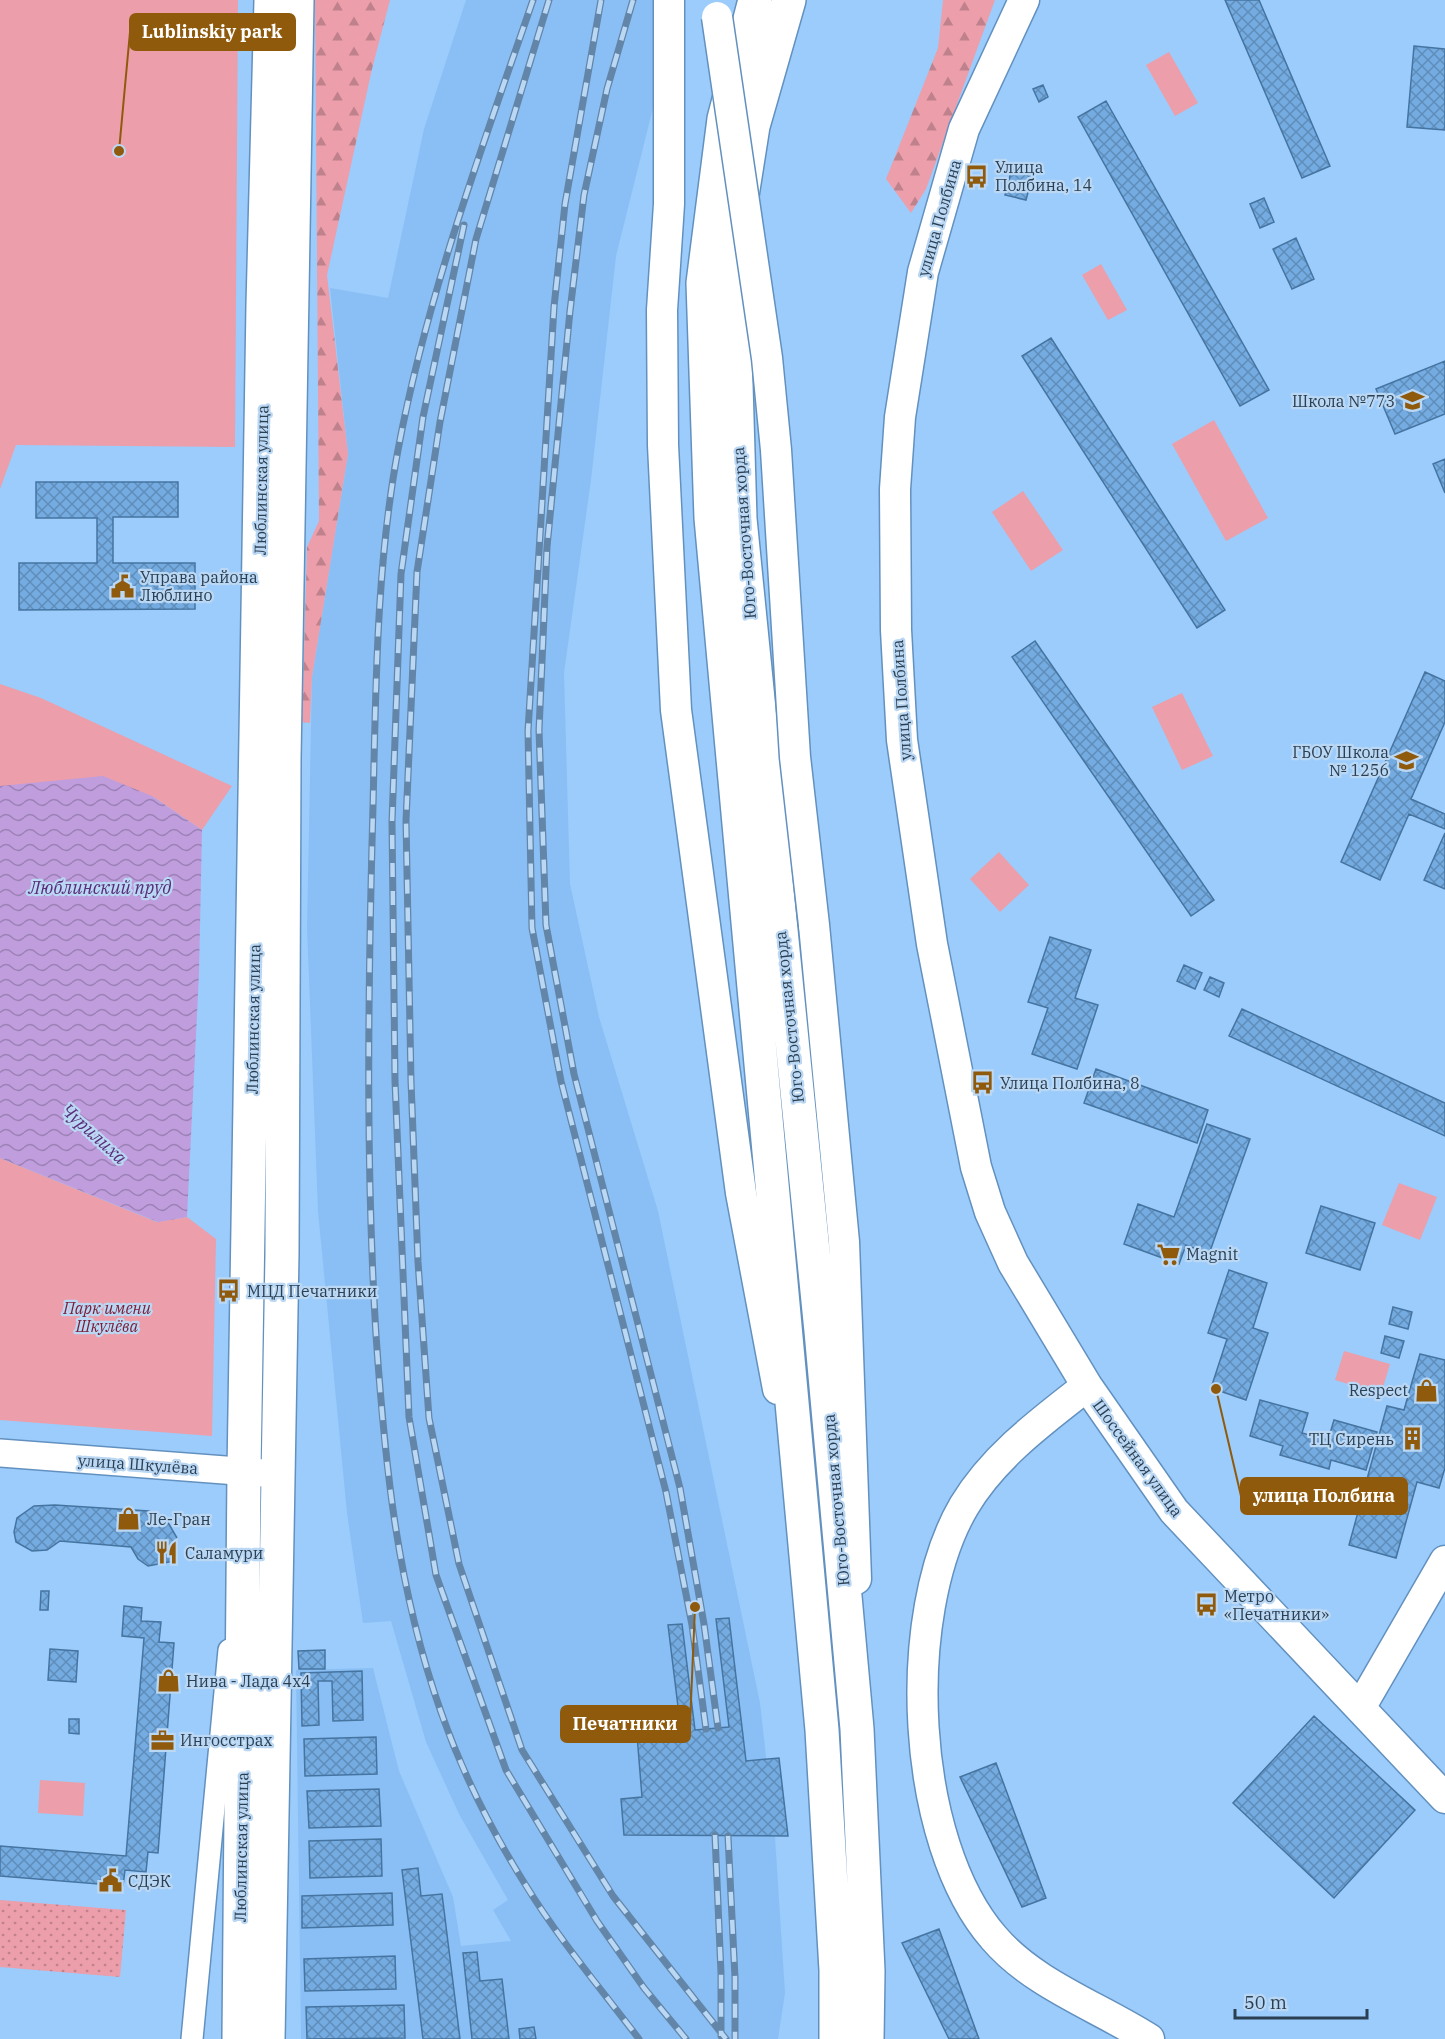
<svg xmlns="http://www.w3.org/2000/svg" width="1445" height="2039" font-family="'IBM Plex Serif',serif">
	<defs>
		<pattern id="grass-dots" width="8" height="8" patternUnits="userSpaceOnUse" patternTransform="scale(1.5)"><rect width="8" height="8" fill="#ec9eaa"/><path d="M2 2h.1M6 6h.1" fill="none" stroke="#bf828d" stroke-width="1.8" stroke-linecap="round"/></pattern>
		<pattern id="forest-firs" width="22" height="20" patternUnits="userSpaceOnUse" patternTransform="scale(1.5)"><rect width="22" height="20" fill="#ec9eaa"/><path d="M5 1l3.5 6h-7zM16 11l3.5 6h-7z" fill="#bf828d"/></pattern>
		<pattern id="water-waves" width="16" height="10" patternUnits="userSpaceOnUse" patternTransform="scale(1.5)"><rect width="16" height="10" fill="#c09ddd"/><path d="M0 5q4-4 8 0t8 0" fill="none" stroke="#9c81b6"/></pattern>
		<pattern id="building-cross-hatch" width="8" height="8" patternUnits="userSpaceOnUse" patternTransform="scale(1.5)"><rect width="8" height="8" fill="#74ace2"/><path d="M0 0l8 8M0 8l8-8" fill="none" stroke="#5f8dba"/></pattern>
	</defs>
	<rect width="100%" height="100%" fill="#9bccfc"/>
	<path fill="#8abff5" d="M466,0H680L616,256L591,480L564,673L570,884L599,1017L658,1211L760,1703L775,1837L785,1993L778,2039H301L296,1670L373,1668L399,1771L453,1897L461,1946L511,1941L493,1910L508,1900L459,1814L426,1742L391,1621L363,1623L347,1513L318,1211L307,927L312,677L348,454L330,288L388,298L424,129Z"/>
	<path fill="url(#grass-dots)" d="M0,1900L126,1910L120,1977L0,1967Z"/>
	<path fill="url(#forest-firs)" d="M315,0H390L372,69L327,275L348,454L312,677L310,723L302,722L307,547L319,521Z
		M943,0H995L926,189L911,213L886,179L938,48Z"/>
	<path fill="#ec9eaa" d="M0,0H238L235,447L16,445L0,489Z
		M1169,52L1198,103L1175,116L1146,65Z
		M1101,264L1127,310L1108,320L1082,275Z
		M1214,420L1268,518L1226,541L1172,444Z
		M1023,491L1063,550L1031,571L992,512Z
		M0,684L41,698L232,786L202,830L152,796L0,786Z
		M1182,693L1213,756L1182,770L1152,707Z
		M999,852L1029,885L1000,912L970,879Z
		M0,1158L157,1222L187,1217L216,1239L212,1436L0,1420Z
		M1399,1183L1437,1197L1420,1240L1382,1225Z
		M1344,1351L1390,1364L1381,1394L1335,1380Z
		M40,1780L85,1783L83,1816L38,1813Z"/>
	<path fill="url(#water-waves)" d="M103,776L152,796L202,830L199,974L187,1217L158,1222L0,1158V786Z"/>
	<path fill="url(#building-cross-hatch)" stroke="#4674a0" stroke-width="1.5" d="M1225,0H1259L1330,166L1302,178Z
		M1414,46L1445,49V130L1407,127Z
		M1043,85L1048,97L1039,102L1033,89Z
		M1106,101L1269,390L1240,406L1078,117Z
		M1012,168L1033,173L1026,200L1005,195Z
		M1264,198L1274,222L1260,228L1250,204Z
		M1296,238L1314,279L1292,289L1273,249Z
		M1051,338L1225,610L1197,628L1022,356Z
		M1445,361V414L1395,434L1376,389Z
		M1445,459V493L1433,464Z
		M36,482H178V517H113V563H195V609L19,610V563H97V518H36Z
		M1035,641L1214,900L1191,916L1012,657Z
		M1425,672L1445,681V722L1411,799L1445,814V829L1409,814L1380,880L1341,862Z
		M1445,833V889L1424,880Z
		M1050,937L1091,950L1075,998L1098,1005L1077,1069L1032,1054L1048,1008L1028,1002Z
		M1184,965L1202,973L1195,989L1177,981Z
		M1210,977L1224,983L1219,997L1204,990Z
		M1242,1009L1445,1103V1136L1229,1036Z
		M1096,1069L1208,1110L1197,1143L1084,1103Z
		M1207,1124L1250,1139L1209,1254L1186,1245L1179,1264L1124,1244L1138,1204L1174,1217Z
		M1321,1206L1375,1223L1360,1270L1306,1253Z
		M1229,1270L1267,1283L1253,1328L1268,1333L1246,1400L1211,1388L1227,1339L1208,1333Z
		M1393,1307L1412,1312L1408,1329L1389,1324Z
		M1385,1336L1404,1341L1399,1358L1381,1353Z
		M1420,1354L1445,1360V1468L1439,1488L1417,1482L1396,1558L1349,1545L1387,1406L1404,1410Z
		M1260,1400L1308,1413L1302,1433L1328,1440L1334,1420L1377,1432L1366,1470L1331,1460L1329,1469L1280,1455L1283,1446L1250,1436Z
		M55,1505L149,1511L166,1519L177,1538L174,1561L148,1566L138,1559L131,1547L60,1541L47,1550L32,1551L16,1542L14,1532L17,1518L34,1506Z
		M41,1591H49L48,1610H40Z
		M124,1606L142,1608L141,1621L161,1622L159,1642L174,1643L158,1853L148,1852L146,1872L125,1870L123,1886L0,1876V1846L126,1856L144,1638L122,1636Z
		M729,1618L746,1761L779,1758L788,1836L624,1835L621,1799L642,1797L637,1735L681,1731L668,1625L682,1624L695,1730L729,1727L716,1619Z
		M50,1649L78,1651L76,1682L48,1680Z
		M325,1650V1669H299L298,1651Z
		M362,1671L363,1720L333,1721L332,1681H318L319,1725L302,1726L301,1673Z
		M1314,1716L1415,1810L1334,1898L1233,1803Z
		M69,1719H79V1734L69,1733Z
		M376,1737L377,1774L305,1776L304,1739Z
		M996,1763L1046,1898L1022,1907L960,1777Z
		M379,1789L381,1826L309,1828L307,1791Z
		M381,1839L382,1876L310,1878L309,1841Z
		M418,1868L421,1896L442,1894L460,2039H423L402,1870Z
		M392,1893L393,1925L302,1928V1896Z
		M939,1929L979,2039H949L902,1943Z
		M477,1952L480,1981L502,1979L509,2039H472L463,1953Z
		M395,1956L396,1989L305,1991L304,1959Z
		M404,2005L405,2038L307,2039L306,2007Z
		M534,2027L536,2039H520L519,2029Z"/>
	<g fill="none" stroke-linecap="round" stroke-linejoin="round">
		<defs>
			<path id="minor" d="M192,2039L229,1650"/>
			<path id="tertiary" d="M0,1453L264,1473"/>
			<path id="secondary" d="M669,0V204L662,310L663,445L676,710L741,1193L778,1389
				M1024,0L964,129L923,272L900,417L895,489L896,630L902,740L932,944L976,1167L990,1212L1013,1263L1087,1386L1174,1511L1445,1798
				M814,925L844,1242L856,1579
				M1087,1386C1042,1421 993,1457 964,1506C900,1615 910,1842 994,1938C1033,1984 1099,2007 1149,2039
				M1360,1708L1445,1561"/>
			<path id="primary" d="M755,0L724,119L703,283L711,518L822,1730L836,1970V2039
				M789,0L753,126L741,202L733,283L740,519L821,1331L857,1729L868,1971L867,2039
				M239,2039L244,1472L263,305L271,0
				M268,2039L282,1253L284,759L297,0"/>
		</defs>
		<use href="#minor" stroke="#6391bf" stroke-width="24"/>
		<use href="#tertiary" stroke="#6391bf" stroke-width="30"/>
		<use href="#secondary" stroke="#6391bf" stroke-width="33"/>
		<use href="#primary" stroke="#6391bf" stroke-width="36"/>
		<use href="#minor" stroke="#fff" stroke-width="21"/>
		<use href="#tertiary" stroke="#fff" stroke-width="27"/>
		<use href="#secondary" stroke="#fff" stroke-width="30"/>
		<use href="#primary" stroke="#fff" stroke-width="33"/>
		<defs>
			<path id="rail" d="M533,0C482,148 427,295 398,450C374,578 376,713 372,844C368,1007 366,1171 376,1335C385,1465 397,1588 441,1712C462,1772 491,1830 525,1884C558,1938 601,1989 639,2039
				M549,0L476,239L440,422L417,572L406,821L411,1081L418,1262L429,1418L459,1564L522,1750L613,1896L726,2039
				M601,0L565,204L554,307L528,731L532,928L561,1081L666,1492L692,1625L706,1729
				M633,0L607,89L584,195L570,311L547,547L539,730L546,925L574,1074L680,1488L704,1624L718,1728
				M464,225L423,417L401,574L392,822L395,1081L409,1417L436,1575L506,1770L597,1921L644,1988L686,2039
				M715,1835L721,1973V2036
				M728,1836L735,1978V2039"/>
		</defs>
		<use href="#rail" stroke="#6385a7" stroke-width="7"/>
		<use href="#rail" stroke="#bad7f4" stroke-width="4.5" stroke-dasharray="14" stroke-linecap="butt"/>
		<defs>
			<path id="secondary-bridge" d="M717,17L767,358L776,450L795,757L814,925"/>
		</defs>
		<use href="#secondary-bridge" stroke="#6391bf" stroke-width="33" stroke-linecap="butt"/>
		<use href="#secondary-bridge" stroke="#fff" stroke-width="30"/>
	</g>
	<defs>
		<symbol id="bus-bare" viewBox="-9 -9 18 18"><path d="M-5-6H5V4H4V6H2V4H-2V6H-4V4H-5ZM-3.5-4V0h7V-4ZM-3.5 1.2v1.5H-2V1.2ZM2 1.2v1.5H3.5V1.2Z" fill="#8f5a0c" stroke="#bad7f4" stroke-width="2.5" paint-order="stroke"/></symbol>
		<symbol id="school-bare" viewBox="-9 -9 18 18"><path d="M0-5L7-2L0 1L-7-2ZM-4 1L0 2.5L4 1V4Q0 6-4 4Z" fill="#8f5a0c" stroke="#bad7f4" stroke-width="2.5" paint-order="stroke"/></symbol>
		<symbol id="civic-bare" viewBox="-9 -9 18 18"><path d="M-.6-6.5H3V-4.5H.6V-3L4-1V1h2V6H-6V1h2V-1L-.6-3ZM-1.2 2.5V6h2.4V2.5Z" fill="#8f5a0c" stroke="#bad7f4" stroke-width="2.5" paint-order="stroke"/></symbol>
		<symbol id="supermarket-bare" viewBox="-9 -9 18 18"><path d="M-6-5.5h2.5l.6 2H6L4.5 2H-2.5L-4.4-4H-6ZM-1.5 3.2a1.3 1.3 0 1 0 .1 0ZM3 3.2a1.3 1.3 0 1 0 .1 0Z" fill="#8f5a0c" stroke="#bad7f4" stroke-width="2.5" paint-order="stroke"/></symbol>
		<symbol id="shop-bare" viewBox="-9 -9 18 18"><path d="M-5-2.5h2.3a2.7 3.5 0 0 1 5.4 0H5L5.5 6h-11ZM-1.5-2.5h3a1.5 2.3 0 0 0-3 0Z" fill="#8f5a0c" stroke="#bad7f4" stroke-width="2.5" paint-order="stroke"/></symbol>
		<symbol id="building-bare" viewBox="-9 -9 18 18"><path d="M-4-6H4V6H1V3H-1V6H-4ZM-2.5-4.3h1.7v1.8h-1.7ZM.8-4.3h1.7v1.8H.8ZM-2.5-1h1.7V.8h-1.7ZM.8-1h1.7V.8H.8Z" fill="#8f5a0c" stroke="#bad7f4" stroke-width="2.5" paint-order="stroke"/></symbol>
		<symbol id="restaurant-bare" viewBox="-9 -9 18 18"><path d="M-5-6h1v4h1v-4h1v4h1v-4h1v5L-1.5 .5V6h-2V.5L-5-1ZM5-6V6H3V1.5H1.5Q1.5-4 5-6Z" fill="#8f5a0c" stroke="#bad7f4" stroke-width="2.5" paint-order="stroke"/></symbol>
		<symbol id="office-bare" viewBox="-9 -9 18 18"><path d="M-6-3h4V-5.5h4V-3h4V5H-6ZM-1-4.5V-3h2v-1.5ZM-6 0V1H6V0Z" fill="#8f5a0c" stroke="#bad7f4" stroke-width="2.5" paint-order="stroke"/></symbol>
	</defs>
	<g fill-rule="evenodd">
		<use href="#bus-bare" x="960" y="160" width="33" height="33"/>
		<use href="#school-bare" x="1396" y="384" width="33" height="33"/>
		<use href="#civic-bare" x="106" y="570" width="33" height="33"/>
		<use href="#school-bare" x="1390" y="744" width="33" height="33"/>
		<use href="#bus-bare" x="966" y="1066" width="33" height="33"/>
		<use href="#supermarket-bare" x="1152" y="1238" width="33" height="33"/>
		<use href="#bus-bare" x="212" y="1274" width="33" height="33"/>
		<use href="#shop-bare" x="1410" y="1374" width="33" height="33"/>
		<use href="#building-bare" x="1396" y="1422" width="33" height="33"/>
		<use href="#shop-bare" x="112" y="1502" width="33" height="33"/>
		<use href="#restaurant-bare" x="150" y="1536" width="33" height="33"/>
		<use href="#bus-bare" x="1190" y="1588" width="33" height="33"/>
		<use href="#shop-bare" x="152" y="1664" width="33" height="33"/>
		<use href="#office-bare" x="146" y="1724" width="33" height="33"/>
		<use href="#civic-bare" x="94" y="1864" width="33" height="33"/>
	</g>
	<g text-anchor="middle" stroke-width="4.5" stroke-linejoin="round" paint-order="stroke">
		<g font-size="16" fill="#2b3f52" stroke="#bad7f4" text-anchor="start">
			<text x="995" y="173">Улица<tspan x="995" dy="18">Полбина, 14</tspan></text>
			<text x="1395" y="407" text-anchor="end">Школа №773</text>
			<text x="140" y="583">Управа района<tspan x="140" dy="18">Люблино</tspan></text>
			<text x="1389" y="758" text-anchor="end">ГБОУ Школа<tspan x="1389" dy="18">№ 1256</tspan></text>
			<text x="1000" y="1089">Улица Полбина, 8</text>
			<text x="1186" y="1260">Magnit</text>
			<text x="247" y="1297">МЦД Печатники</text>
			<text x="1408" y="1396" text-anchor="end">Respect</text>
			<text x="1394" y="1445" text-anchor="end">ТЦ Сирень</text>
			<text x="147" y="1525">Ле-Гран</text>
			<text x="185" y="1559">Саламури</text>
			<text x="1224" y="1602">Метро<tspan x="1224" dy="18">«Печатники»</tspan></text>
			<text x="186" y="1687">Нива - Лада 4х4</text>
			<text x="180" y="1746">Ингосстрах</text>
			<text x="128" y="1887">СДЭК</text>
		</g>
		<g font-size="16" fill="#2b3f52" stroke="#bad7f4">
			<text transform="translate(939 218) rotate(-74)" y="6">улица Полбина</text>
			<text transform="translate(261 480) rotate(-89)" y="6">Люблинская улица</text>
			<text transform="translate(744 533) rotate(-94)" y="6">Юго-Восточная хорда</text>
			<text transform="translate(901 700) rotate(-94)" y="6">улица Полбина</text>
			<text transform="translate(789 1017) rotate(-96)" y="6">Юго-Восточная хорда</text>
			<text transform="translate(253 1019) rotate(-89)" y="6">Люблинская улица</text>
			<text transform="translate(1138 1458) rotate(54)" y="6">Шоссейная улица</text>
			<text transform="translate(138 1464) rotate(4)" y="6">улица Шкулёва</text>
			<text transform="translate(836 1500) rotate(-95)" y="6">Юго-Восточная хорда</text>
			<text transform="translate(241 1847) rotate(-89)" y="6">Люблинская улица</text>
		</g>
		<g font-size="16" font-style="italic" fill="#7b1d37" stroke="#bad7f4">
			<text x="107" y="1314">Парк имени<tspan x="107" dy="18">Шкулёва</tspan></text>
		</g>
		<g font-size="18" font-style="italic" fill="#592c78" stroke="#bad7f4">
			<text x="100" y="894">Люблинский пруд</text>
			<text transform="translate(94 1134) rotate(42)" y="6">Чурилиха</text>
		</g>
	</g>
	<path fill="none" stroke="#8f5a0c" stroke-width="2" d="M119 151L130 32M1216 1389L1241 1496M695 1607L690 1724"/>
	<g fill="#8f5a0c" stroke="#bad7f4" stroke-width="2">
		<circle cx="119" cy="151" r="6"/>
		<circle cx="1216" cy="1389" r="6"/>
		<circle cx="695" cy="1607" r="6"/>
	</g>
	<g fill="#8f5a0c" stroke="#8f5a0c" stroke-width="2">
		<rect x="130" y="14" width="165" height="36" rx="6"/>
		<rect x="1241" y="1478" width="166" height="36" rx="6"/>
		<rect x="561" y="1706" width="129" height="36" rx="6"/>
	</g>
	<g font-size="18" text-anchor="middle" font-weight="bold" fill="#fff">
		<text x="212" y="38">Lublinskiy park</text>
		<text x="1324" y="1502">улица Полбина</text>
		<text x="625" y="1730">Печатники</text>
	</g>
	<path d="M1235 2009v9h132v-9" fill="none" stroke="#2b3f52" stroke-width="3"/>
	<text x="1244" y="2009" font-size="18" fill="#2b3f52" stroke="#bad7f4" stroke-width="4.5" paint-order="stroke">50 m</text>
</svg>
